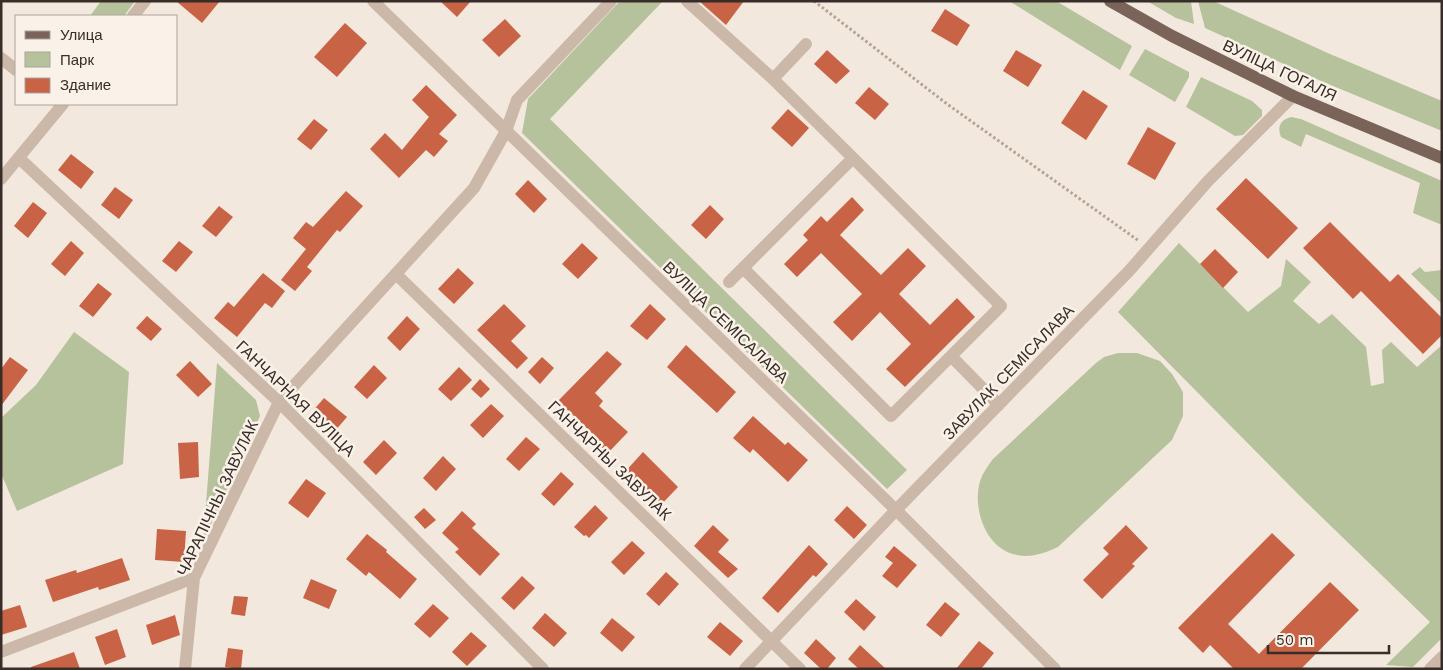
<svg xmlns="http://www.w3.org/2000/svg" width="1443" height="670" font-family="'Work Sans',sans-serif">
	<rect width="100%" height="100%" fill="#f3e8dd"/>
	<path fill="#b6c29c" d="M101,1H135L124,16H90Z
		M620,1H663L550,119L907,470L887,489L522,133L528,99Z
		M1009,1H1056L1132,46L1120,70Z
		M1147,1H1191L1194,24L1176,18Z
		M1198,1H1213L1330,54L1442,101V131L1321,81L1205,28Z
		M1145,49L1189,72V77L1175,102L1129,75Z
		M1201,77L1252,101L1262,110V116L1243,135L1235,136L1186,107Z
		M1291,117L1301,119L1442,181V225L1413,213L1420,183L1306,134L1301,147L1281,137C1277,127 1280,120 1291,117Z
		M1179,243L1248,312L1281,286L1286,259L1311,282L1293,301L1319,324L1332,314L1366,347L1371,386L1384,383L1382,350L1391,342L1417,367L1442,345V638L1413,667L1386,665L1430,622L1302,498L1118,312Z
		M1420,267L1425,272L1442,270V304L1411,274Z
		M74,332L129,372L123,464L17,511L1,473V418L36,385Z
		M1118,353H1137L1160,361L1172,374L1183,392V416L1172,440L1058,547C1045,553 1031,558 1017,555C984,549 970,503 982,476C985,470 989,464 993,459L1096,363L1104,357Z
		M217,363L256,400L260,416L203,542Z"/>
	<path fill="#c96345" d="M176,1H220L202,23Z
		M440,1H471L457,17Z
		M699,1H744L726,25Z
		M945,9L970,25L957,46L931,31Z
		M505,19L521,36L499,57L482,40Z
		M345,23L367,43L337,77L314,57Z
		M827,50L850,71L836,84L814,64Z
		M1016,50L1042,65L1028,87L1003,71Z
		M426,85L457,115L439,134L448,141L434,157L426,150L399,178L370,149L385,133L402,150L429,117L412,100Z
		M869,87L889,104L875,120L855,103Z
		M1083,90L1108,106L1086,140L1061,123Z
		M788,109L809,128L792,147L771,128Z
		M314,119L328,130L311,150L297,139Z
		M1148,127L1176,143L1155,180L1127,164Z
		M71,154L94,172L81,189L58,170Z
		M1246,178L1298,228L1268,259L1216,209Z
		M528,180L547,199L534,213L515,194Z
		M115,187L133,200L119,219L101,205Z
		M346,191L363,206L340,232L337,230L307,267L312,271L295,291L281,280L306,249L293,238L306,222L313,227Z
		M852,197L864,210L840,235L881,275L908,248L926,266L899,294L930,325L957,298L975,317L905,387L886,369L911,344L880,312L852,341L833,322L862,294L821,253L797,277L784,264L808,240L803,235L821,216L827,222Z
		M33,202L47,213L28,238L14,226Z
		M710,205L724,219L706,239L691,225Z
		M219,206L233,217L216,237L202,226Z
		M1330,222L1390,282L1398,274L1442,318V335L1423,354L1361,291L1353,299L1303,248Z
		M71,241L84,253L65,276L51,264Z
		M179,241L193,252L176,272L162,261Z
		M582,243L598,258L578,279L562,264Z
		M1215,249L1238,272L1223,288L1200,264Z
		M458,268L474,283L454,304L438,289Z
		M263,273L285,291L272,308L265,303L237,337L214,318L228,302L234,307Z
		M98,283L112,294L93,317L79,306Z
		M504,304L526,326L511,341L528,358L517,369L477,330Z
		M650,304L666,319L647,340L630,326Z
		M147,316L162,329L151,341L136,328Z
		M407,316L420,329L400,351L387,338Z
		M686,345L736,392L717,413L667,367Z
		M607,351L622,364L595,393L603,401L599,406L628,432L608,453L592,439L595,436L558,401Z
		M10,357L28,370L1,406V369Z
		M542,357L554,368L540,384L528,372Z
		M190,361L212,384L198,397L176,375Z
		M374,365L387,378L367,399L354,387Z
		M459,367L472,380L451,401L438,389Z
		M480,379L490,389L481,398L471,389Z
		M324,398L347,417L334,432L311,413Z
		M491,404L504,416L483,438L470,425Z
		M753,416L785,445L788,442L808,460L788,482L753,449L750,453L733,438Z
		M526,437L540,449L519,471L506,459Z
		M384,440L397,453L376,475L363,462Z
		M198,442L199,477L180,479L178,443Z
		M643,452L678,487L658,508L623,474Z
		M443,456L456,469L436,491L423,478Z
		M561,472L574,484L554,506L541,494Z
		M306,479L326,493L308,518L288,503Z
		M595,505L608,518L589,538L586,535L584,536L574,527Z
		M847,506L867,525L854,539L834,520Z
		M424,508L436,520L425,529L414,517Z
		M462,511L476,524L472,528L500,554L480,576L455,552L459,549L442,533Z
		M713,525L729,540L718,552L738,569L728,578L694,546Z
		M1126,525L1148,548L1132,564L1135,566L1102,599L1083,580L1109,554L1103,548Z
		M157,529L186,531L184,562L155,560Z
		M1272,533L1295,555L1228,624L1259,654L1330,582L1359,610L1301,669H1234L1210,645L1203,653L1178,628Z
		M367,534L387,550L386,552L417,579L400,599L369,572L366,576L346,559Z
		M632,541L645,553L624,575L611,562Z
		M809,545L828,564L816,577L813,575L778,613L762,598Z
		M894,546L917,565L897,588L882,576L893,563L885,557Z
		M122,558L130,580L99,590L98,587L53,602L45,580L76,570L77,573Z
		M666,572L679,584L659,606L646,594Z
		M522,576L535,588L514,610L501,598Z
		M311,579L337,590L329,609L303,598Z
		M234,596L248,597L245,616L231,614Z
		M856,599L876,617L864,631L844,612Z
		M945,602L960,614L941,637L926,625Z
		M433,604L449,618L430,638L414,624Z
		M20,605L27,627L1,635V611Z
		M545,613L567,633L554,647L532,628Z
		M175,615L180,635L152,645L146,625Z
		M612,618L635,637L622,652L600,633Z
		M720,622L743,641L730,656L707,637Z
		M117,629L126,657L105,665L95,637Z
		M471,632L487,646L467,666L452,652Z
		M816,639L836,658L827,669H821L804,653Z
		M979,641L994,653L981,669H956Z
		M860,645L886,669H859L848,659Z
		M228,648L243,650L241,669L225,667Z
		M74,652L80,669H31V667Z"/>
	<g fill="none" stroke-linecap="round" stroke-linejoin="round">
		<path stroke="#b7a292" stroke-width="3" stroke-dasharray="2.5 2.5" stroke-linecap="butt" d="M814,1L947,104L1139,241"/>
		<path stroke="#cbb8a8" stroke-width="12" d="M373,1L896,510L1055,669
			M687,1L773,79L853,158L743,268
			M133,16L145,1
			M1,58L16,70
			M773,79L806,44
			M19,158L279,402L543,669
			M853,158L1001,306L951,356
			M1,179L63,104
			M397,275L800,669
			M729,282L743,268L891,416L951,356L999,405
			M1,652L194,578
			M185,669L194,578L279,402L474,188L506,131L517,100L611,1
			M745,669L896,510L1129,271L1208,181L1293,96
			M1430,669L1442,657"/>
		<path stroke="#7a6459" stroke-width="12" d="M1110,1L1172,36L1293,96L1442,158"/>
	</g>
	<g text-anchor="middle" stroke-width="5" stroke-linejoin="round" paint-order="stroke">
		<g font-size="16" fill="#382d28" stroke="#faf2e9">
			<text transform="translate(1280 70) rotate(25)" y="6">ВУЛІЦА ГОГАЛЯ</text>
			<text transform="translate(726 322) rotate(44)" y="6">ВУЛІЦА СЕМІСАЛАВА</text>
			<text transform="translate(1008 372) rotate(-46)" y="6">ЗАВУЛАК СЕМІСАЛАВА</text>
			<text transform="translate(296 398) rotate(44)" y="6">ГАНЧАРНАЯ ВУЛІЦА</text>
			<text transform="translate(610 460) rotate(44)" y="6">ГАНЧАРНЫ ЗАВУЛАК</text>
			<text transform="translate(217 498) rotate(-65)" y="6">ЧАРАПІЧНЫ ЗАВУЛАК</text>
		</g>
	</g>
	<rect width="1443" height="670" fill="none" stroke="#382d28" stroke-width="5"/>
	<rect x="15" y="15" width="162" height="90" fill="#faf2e9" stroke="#aca39c"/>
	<rect x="25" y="31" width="25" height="8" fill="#7a6459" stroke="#aca39c"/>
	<text x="60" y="40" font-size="15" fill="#382d28">Улица</text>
	<rect x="25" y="52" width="25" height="15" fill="#b6c29c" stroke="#aca39c"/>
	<text x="60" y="65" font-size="15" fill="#382d28">Парк</text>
	<rect x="25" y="78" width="25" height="15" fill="#c96345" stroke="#aca39c"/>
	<text x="60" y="90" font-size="15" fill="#382d28">Здание</text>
	<path d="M1268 645v8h121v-8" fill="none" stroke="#382d28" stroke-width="2.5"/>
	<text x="1276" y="645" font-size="15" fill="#382d28" stroke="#faf2e9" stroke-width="4" paint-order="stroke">50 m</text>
</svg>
